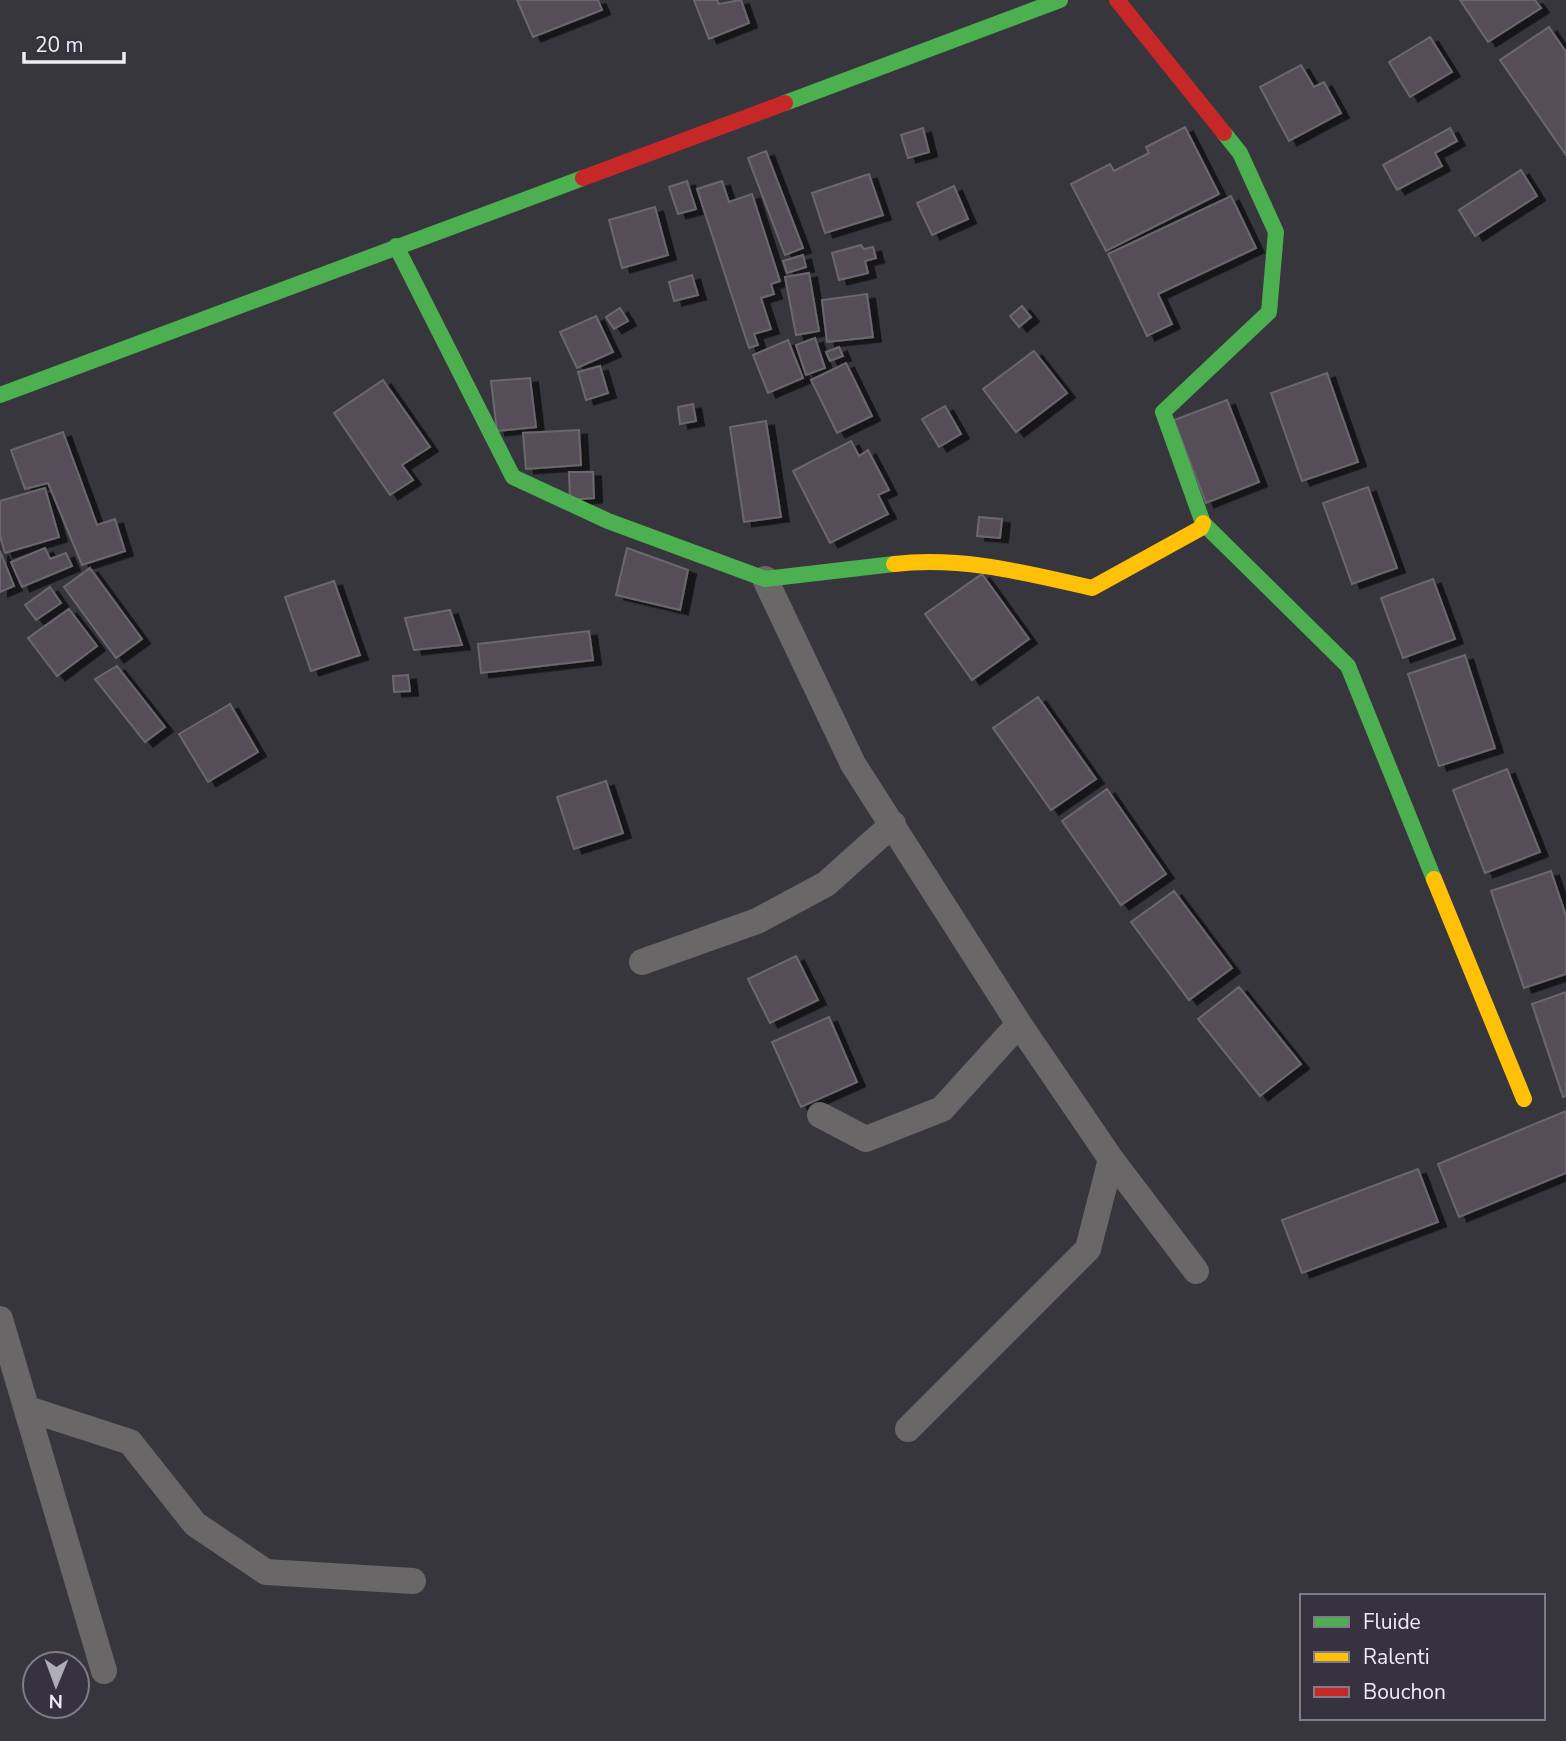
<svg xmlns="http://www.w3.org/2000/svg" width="1566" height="1741" font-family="'Nunito Sans',sans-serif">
	<defs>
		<filter id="shadow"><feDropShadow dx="8" dy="4.5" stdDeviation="0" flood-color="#0009"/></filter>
	</defs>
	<rect width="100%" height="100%" fill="#37363c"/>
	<path fill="#554e59" stroke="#6a686c" stroke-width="2" filter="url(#shadow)" d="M517,0H598L602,10L533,37Z
		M694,0H717L719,4L741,0L749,23L709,39Z
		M1460,0H1535L1541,8L1488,42Z
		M1549,27L1566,52V155L1500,60Z
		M1430,37L1452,72L1410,97L1389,62Z
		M1301,65L1314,87L1324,82L1341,113L1289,141L1260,87Z
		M1185,127L1219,194L1106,251L1071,184L1110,164L1114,171L1149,153L1146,147Z
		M923,128L929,152L908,158L901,135Z
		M1450,128L1457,141L1435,153L1442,166L1397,190L1383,165Z
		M766,151L803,248L785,255L748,158Z
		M1521,170L1537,196L1475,236L1459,210Z
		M869,174L883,215L825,233L812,193Z
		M687,181L696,209L678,214L669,187Z
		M722,181L729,202L752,194L780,281L771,284L774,294L761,298L771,329L754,334L758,345L749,348L697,189Z
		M954,186L968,219L932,235L917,203Z
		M1231,196L1256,248L1158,294L1172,324L1147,336L1108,254Z
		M655,207L668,255L622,268L609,220Z
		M861,245L864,249L873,247L876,258L865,261L868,273L839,280L832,253Z
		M803,255L806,267L787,273L783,261Z
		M809,273L819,331L796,335L785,277Z
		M692,275L698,295L674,301L669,282Z
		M867,294L873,337L827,342L822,300Z
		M1022,306L1031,317L1019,327L1010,316Z
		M620,308L628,321L614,329L606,317Z
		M596,316L613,352L577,368L560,332Z
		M815,338L825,368L806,375L796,345Z
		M788,340L803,378L768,393L753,355Z
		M839,347L843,356L830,361L826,352Z
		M1034,351L1067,393L1016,432L983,389Z
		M846,363L872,416L837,433L811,380Z
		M600,366L608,393L586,400L578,372Z
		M1327,373L1358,462L1302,481L1271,393Z
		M530,378L536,427L497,431L491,381Z
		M383,380L430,447L402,465L413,480L390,495L334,413Z
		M1227,400L1259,482L1206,503L1174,420Z
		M693,404L696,421L680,424L678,407Z
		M945,406L961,434L939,447L922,419Z
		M766,421L781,517L744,522L730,427Z
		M579,430L581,465L526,469L523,433Z
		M63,432L97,525L115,519L125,551L82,565L48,483L25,489L11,450Z
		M851,441L859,456L868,450L889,490L878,495L888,514L830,543L793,471Z
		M569,472H593L594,498L570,500Z
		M1368,487L1397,568L1352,584L1323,503Z
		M45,488L59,537L5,553L0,536V501Z
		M979,517L1002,519L1000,538L977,536Z
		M45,548L50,559L66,553L72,566L22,587L11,562Z
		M627,548L688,570L680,610L616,595Z
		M0,551L14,586L0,592Z
		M90,568L142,639L116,658L64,587Z
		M982,574L1029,639L972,680L925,614Z
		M1433,579L1455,639L1403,658L1381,598Z
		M334,581L360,655L311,671L285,597Z
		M50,587L61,603L36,620L25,605Z
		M69,609L97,646L57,676L28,638Z
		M450,610L462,645L414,650L405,618Z
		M589,631L593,660L481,673L478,644Z
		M1465,655L1495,748L1439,766L1408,674Z
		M117,666L165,727L145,742L95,679Z
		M408,675L410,691L394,692L393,676Z
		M1038,697L1096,779L1051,810L993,728Z
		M230,704L258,752L208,782L179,734Z
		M1507,769L1540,852L1485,873L1453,790Z
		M606,781L623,833L574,849L557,797Z
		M1107,789L1166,874L1121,905L1062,821Z
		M1551,871L1566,916V974L1524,988L1491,891Z
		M1174,891L1232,968L1189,1000L1131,922Z
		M796,956L818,1000L770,1023L748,979Z
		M1239,987L1301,1064L1260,1096L1198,1019Z
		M1566,992V1096L1563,1097L1532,1004Z
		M829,1017L857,1082L801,1107L772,1042Z
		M1566,1111V1173L1459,1217L1438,1164Z
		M1418,1169L1438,1222L1302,1273L1282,1220Z"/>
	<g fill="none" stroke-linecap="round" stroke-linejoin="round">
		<path stroke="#696767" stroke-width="26" d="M765,579L853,764L1019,1024L1111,1159L1196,1271
			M642,962L757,921L826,884L893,824
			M820,1115L866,1139L942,1109L1019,1024
			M0,1319L104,1671
			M28,1409L130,1442L195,1524L266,1572L413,1581
			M908,1429L1088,1249L1111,1159"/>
		<path stroke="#4caf50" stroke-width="16" d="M785,103L1060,0
			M1224,133L1240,153L1276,232L1269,312L1163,412L1203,523L1348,666L1434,879
			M396,246L513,477L608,521L765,579L894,564
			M0,395L583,178"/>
		<path stroke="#ffc107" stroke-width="16" d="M894,564C962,556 1026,573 1092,588L1201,528L1203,523
			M1434,879L1524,1099"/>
		<path stroke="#c62828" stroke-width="16" d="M1117,0L1224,133
			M583,178L785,103"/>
	</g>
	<rect x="1300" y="1594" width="245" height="126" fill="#363240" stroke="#807c88" stroke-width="2"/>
	<rect x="1314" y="1617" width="35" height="10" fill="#4caf50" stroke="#807c88" stroke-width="2"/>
	<text x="1363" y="1629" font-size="21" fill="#eeecf5">Fluide</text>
	<rect x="1314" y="1652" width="35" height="10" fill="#ffc107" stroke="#807c88" stroke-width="2"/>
	<text x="1363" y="1664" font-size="21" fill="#eeecf5">Ralenti</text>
	<rect x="1314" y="1687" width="35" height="10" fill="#c62828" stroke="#807c88" stroke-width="2"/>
	<text x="1363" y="1699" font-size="21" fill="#eeecf5">Bouchon</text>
	<g transform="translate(56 1685) rotate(181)"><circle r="33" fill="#363240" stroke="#807c88" stroke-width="2"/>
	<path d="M0-5L12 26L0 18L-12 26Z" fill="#aeacb4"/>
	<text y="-10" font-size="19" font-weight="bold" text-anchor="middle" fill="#eeecf5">N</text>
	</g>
	<path d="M24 52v10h100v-10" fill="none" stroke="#eeecf5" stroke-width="3.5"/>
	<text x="35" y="52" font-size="21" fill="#eeecf5" stroke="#363240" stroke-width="5" paint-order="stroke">20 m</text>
</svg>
